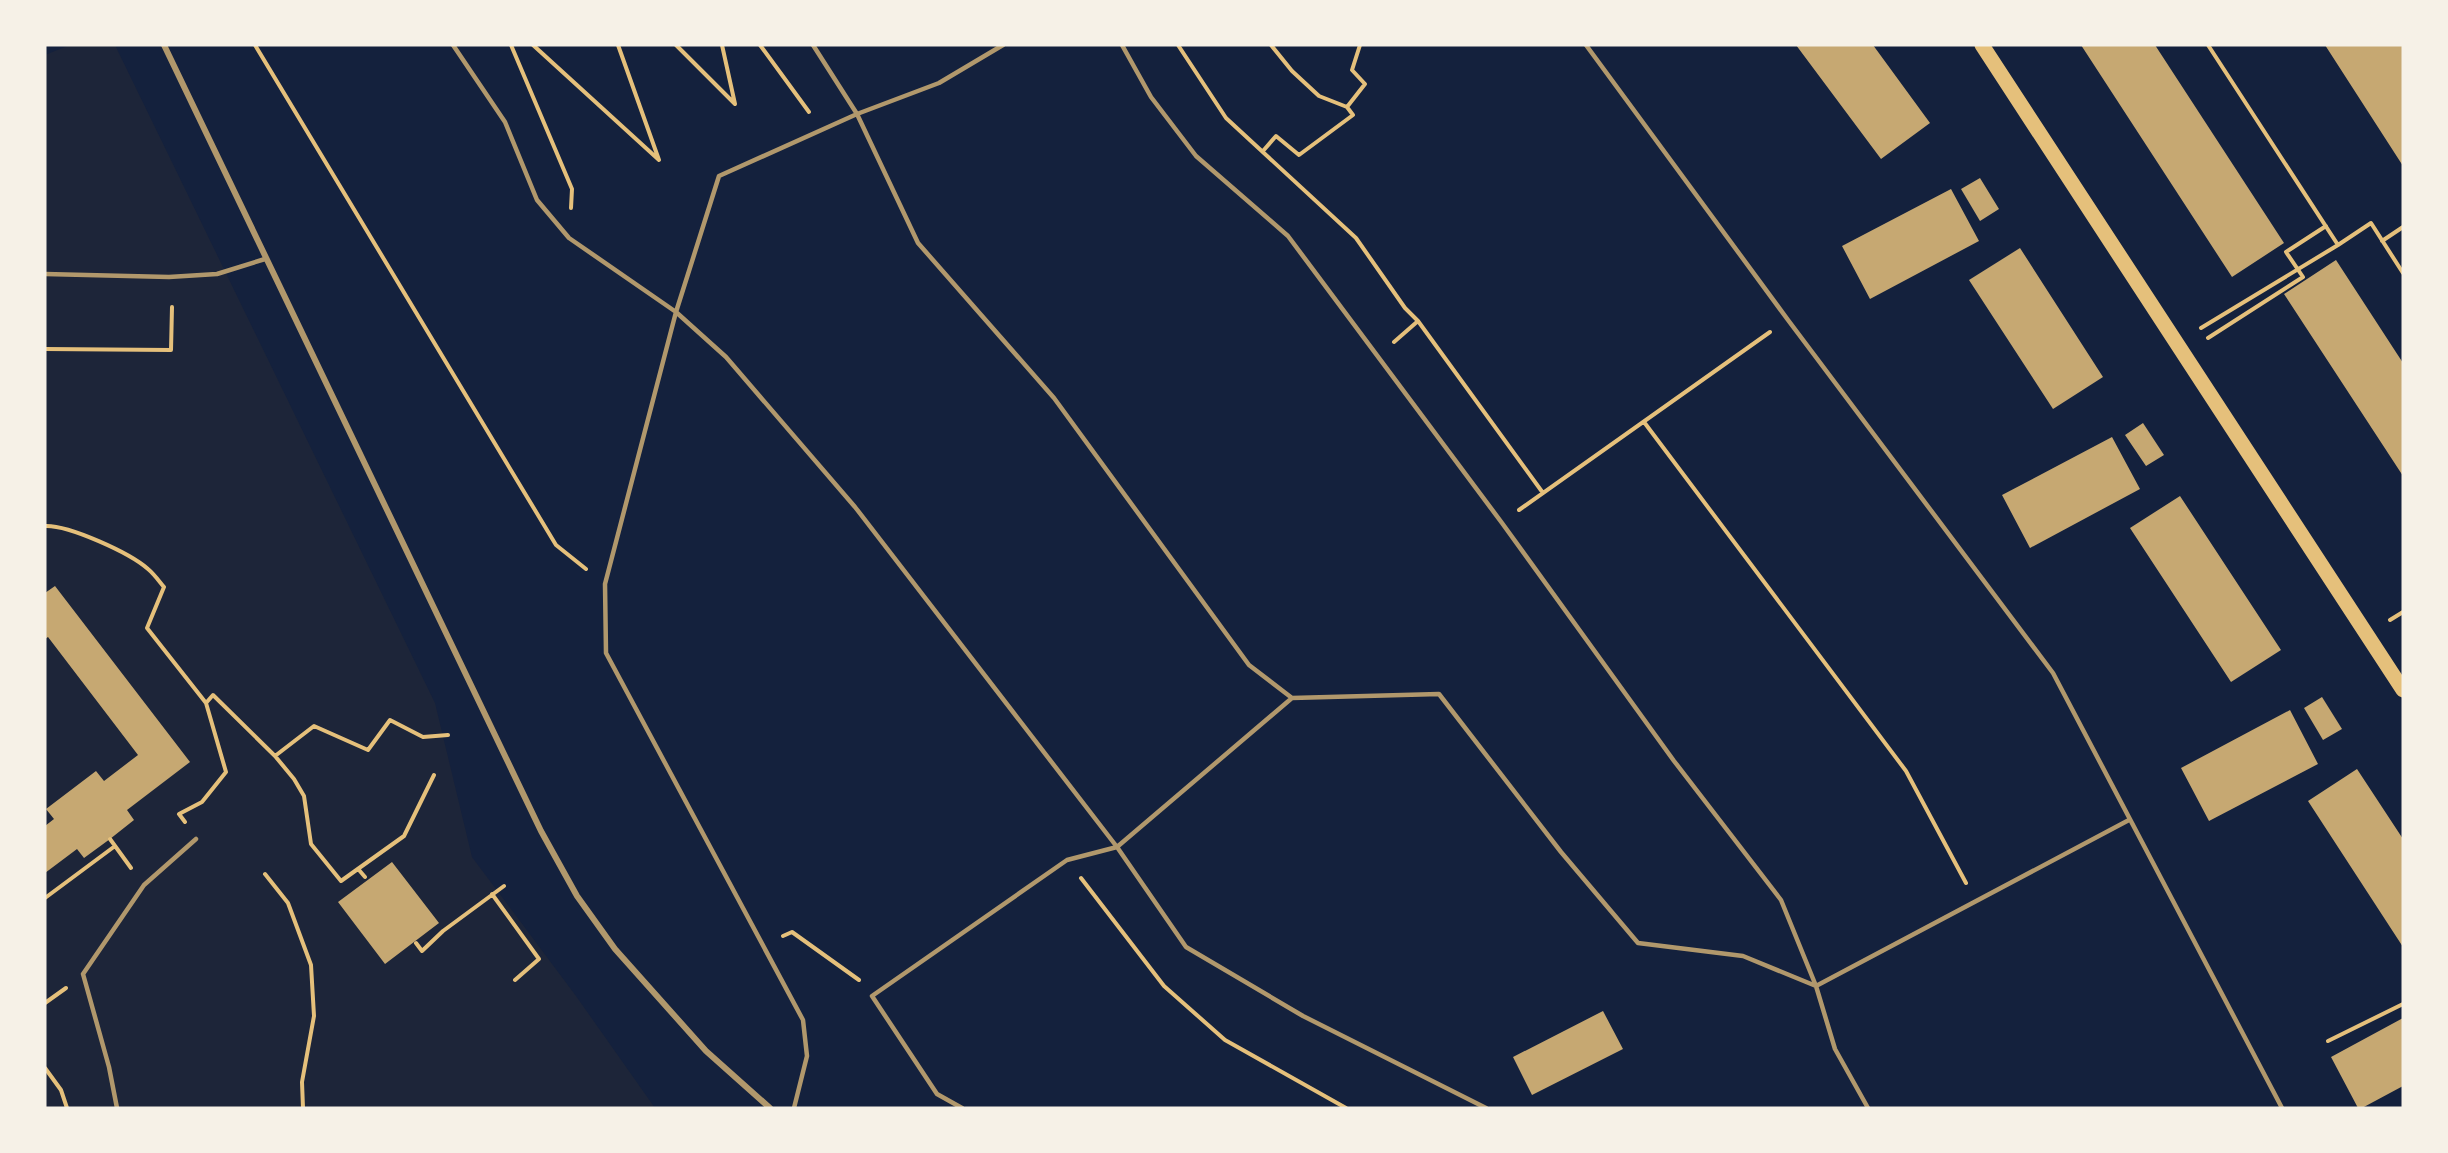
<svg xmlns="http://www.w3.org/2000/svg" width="2448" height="1153" font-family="'Alegreya Sans',sans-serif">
	<rect width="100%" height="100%" fill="#14213d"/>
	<path fill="#1d2539" d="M70,45H115L435,703L472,857L576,996L655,1108H45V55Z"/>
	<path fill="#c6a872" d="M1796,45H1873L1930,123L1881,159Z
		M2081,45H2155L2284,243L2232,277Z
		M2325,45H2403V166Z
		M1980,178L1999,209L1980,221L1961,189Z
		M1951,189L1979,241L1870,299L1842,246Z
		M2020,248L2103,377L2053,409L1969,280Z
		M2336,260L2403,363V476L2284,294Z
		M2143,423L2164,455L2146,466L2125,435Z
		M2112,437L2140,489L2030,548L2002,495Z
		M2180,496L2281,650L2231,682L2130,528Z
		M55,586L190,762L127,810L134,820L110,839L84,858L77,849L45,873V826L54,819L46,809L96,771L104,781L138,755L48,637L45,639V593Z
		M2322,697L2342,729L2323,740L2304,708Z
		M2290,710L2318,764L2209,821L2181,768Z
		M2357,769L2403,839V947L2308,801Z
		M392,862L439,923L385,964L338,902Z
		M1603,1011L1623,1049L1532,1095L1513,1057Z
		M2403,1018V1086L2362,1108H2358L2331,1057Z"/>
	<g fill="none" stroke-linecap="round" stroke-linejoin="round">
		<path stroke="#e5c07b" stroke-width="4" d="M255,45L556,545L586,569
			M511,45L572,189L571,208
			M533,45L659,160L618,45
			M676,45L735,104L722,45
			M760,45L809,112
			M1178,45L1226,118L1356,238L1405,308L1418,321L1543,493
			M1271,45L1292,71L1319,96L1347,107
			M2208,45L2338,245L2371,223L2403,273
			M1263,151L1276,136L1299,155L1353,115L1347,107L1365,84L1352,70L1360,45
			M2382,241L2403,227
			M2201,328L2338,245
			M2208,338L2303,277L2286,252L2326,226
			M1394,342L1418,321
			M45,349L171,350L172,307
			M1644,422L1906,771L1966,883
			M1519,510L1770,332
			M45,526C69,525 130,553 148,569C154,574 159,581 164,587L147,628L206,703
			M2390,620L2403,612
			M275,756L294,779L304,796L311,844L341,881L404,836L434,775
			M185,822L179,814L202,802L226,772L206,703L213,695L275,756L314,726L368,750L390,720L423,737L448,735
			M110,839L131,868
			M359,870L365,877
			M265,874L288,903L311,965L314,1016L302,1082L303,1108
			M1081,878L1164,986L1225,1040L1346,1108
			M492,894L539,959L515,980
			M45,898L115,846
			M783,936L792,932L859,980
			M416,943L422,951L443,931L504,886
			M45,1003L66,988
			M2328,1041L2403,1004
			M45,1068L61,1090L67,1108"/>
		<path stroke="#b1986c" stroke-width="4.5" d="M453,45L505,122L537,200L569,238L676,312L726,357L855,507L1117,847L1292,698
			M813,45L857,114L918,243L1054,398L1249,665L1292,698L1439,694L1561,852L1638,943L1743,956L1816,986L1781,900L1674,761L1502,523L1288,236L1196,156L1151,97L1122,45
			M1586,45L1788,320L2053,673L2282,1108
			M45,274L169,277L217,274L265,259
			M117,1108L109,1067L83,974L144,885L196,839
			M794,1108L807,1056L803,1020L606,653L605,584L676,312L719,176L857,114L939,83L1003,45
			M962,1108L937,1094L872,996L1067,860L1117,847L1186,947L1303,1016L1486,1108
			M1868,1108L1835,1049L1816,986L2129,820"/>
		<path stroke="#b1986c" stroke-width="6" d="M164,45L541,831L577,896L615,949L706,1051L770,1108"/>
		<path stroke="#e5c07b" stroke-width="15" d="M1982,45L2403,690"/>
	</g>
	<rect width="2448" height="1153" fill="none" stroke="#f6f1e7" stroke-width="93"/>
</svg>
